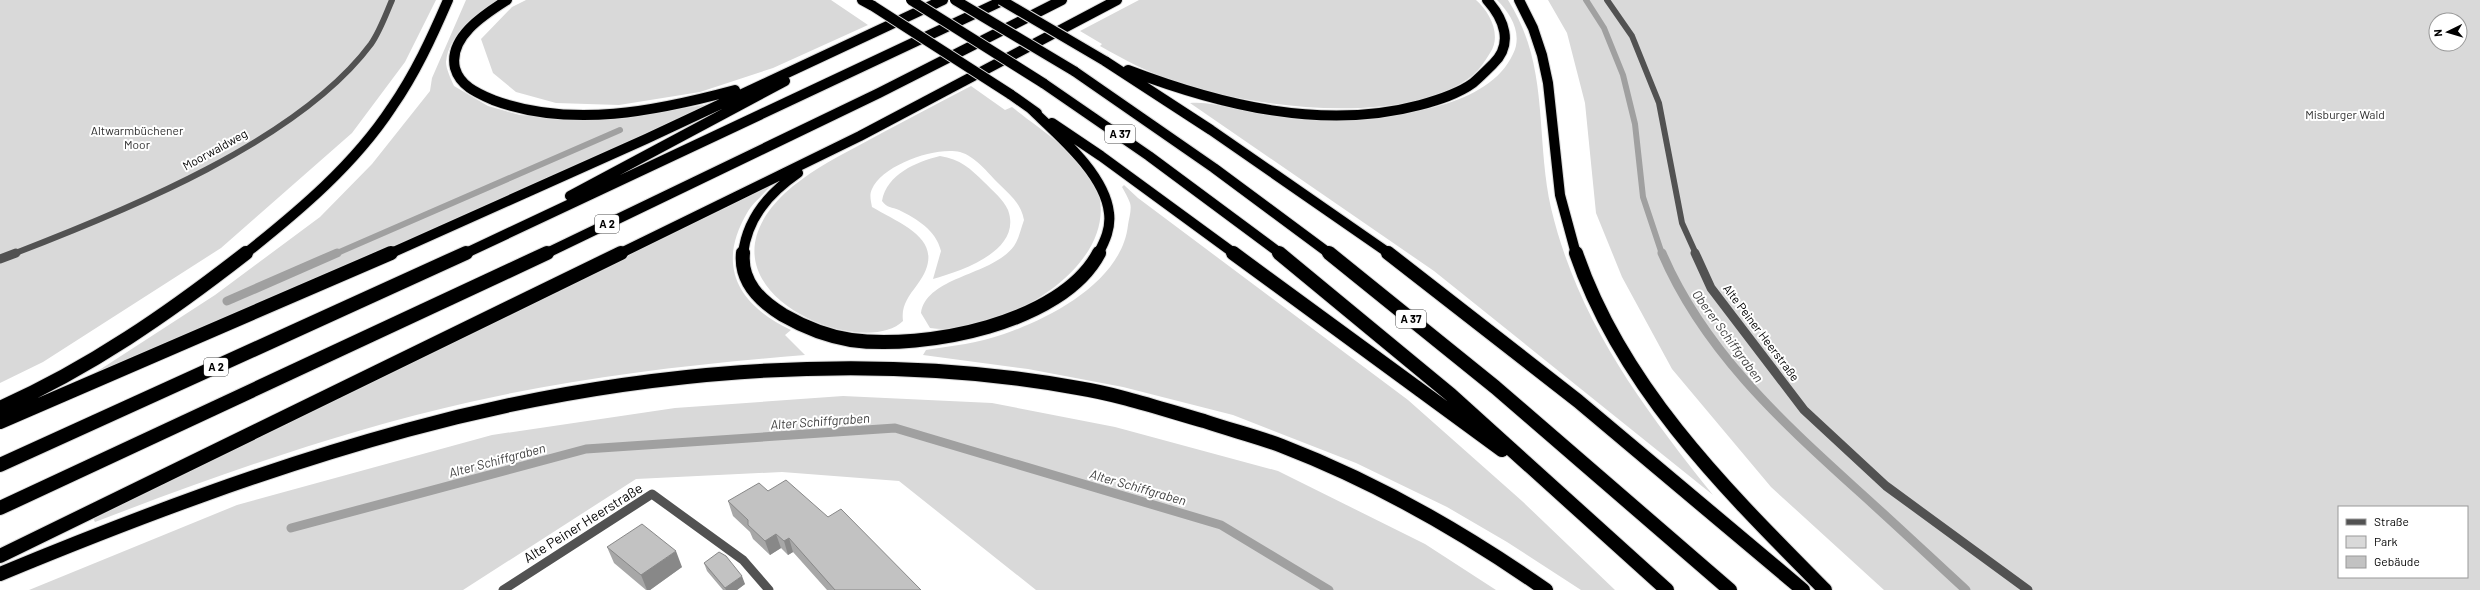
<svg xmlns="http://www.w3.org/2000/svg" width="2480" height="590" font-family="Barlow,sans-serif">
	<rect width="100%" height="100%" fill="#fff"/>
	<path fill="#d9d9d9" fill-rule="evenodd" d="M0,0H436L405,62L352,133L221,248L43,362L0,383Z
		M466,0H500C477,14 449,33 446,62C446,69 451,79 454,86L488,106L520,115L570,119H622L709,104L526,189L87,378L215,295L320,217L372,164L430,91L432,78Z
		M526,0H831L868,25L773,68L700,92L619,105L556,103L516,92L493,73L481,39L512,7Z
		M1139,0H1476C1490,12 1502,36 1490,53C1485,61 1480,69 1473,75C1408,128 1251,108 1176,82C1149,73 1125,60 1100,46L1102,44L1080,31Z
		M1497,0H1508C1550,66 1535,136 1551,208C1578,321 1642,406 1713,495L1434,271L1190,103C1217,101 1244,113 1271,115C1336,121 1481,124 1513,54C1523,34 1511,14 1497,0Z
		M1548,0H2480V590H1884L1771,487L1672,369L1622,277L1596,213L1585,103L1567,33ZM2436,20H2460V44H2436ZM2339,507H2467V577H2339Z
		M971,86L1005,110L1012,107C1039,129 1087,158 1098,191C1121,269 995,338 930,328L921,313C927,276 992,276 1014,246C1019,239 1021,228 1024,220C1021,203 1010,195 998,183C988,173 975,156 960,152C936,146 882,165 872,189C869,195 871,201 872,207C904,226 950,241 917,285C908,297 901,306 903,321C862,362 684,289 785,193C806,174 831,160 856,147C894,126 933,106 971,86Z
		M940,156C960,159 971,169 984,182C993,191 1003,199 1008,210C1023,251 961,271 933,279L941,251C936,230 917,219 899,210C892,207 887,208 882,201C887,174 916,162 940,156Z
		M771,185C764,195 753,202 747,213C716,266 738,305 791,330L785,335L805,355C692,364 580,377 470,402C341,431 218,475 95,522L93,518Z
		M1124,185L1138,198L1408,400L1522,501L1615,590H1581L1507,542L1447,507L1356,463L1233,415L1123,387L1028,369L923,355L926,350C952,346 979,343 1004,334C1051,318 1122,281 1128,225C1129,218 1132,209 1130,203C1128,198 1125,192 1122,187Z
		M843,396L992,403L1115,427L1278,471L1425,544L1496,590H1036L899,481L782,472L636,479L463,590H29L237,505L492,435L675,408Z"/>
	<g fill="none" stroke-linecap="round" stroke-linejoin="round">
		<path stroke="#a0a0a0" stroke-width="6" d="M1586,0L1604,28L1623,75L1635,124L1643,197L1662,254
			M335,254L620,130"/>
		<path stroke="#a0a0a0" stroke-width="9" d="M1662,253C1703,349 1779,419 1854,487C1892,521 1929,556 1966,590
			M227,301L337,253
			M291,528L586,449L895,428L1221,525L1329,590"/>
		<defs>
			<path id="motorway-far1" d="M507,0C485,14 448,37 455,68C460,86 477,93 493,100C571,129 657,111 735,90
				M862,0L873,6
				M1519,0L1533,28L1542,55L1548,83L1560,195L1576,254
				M1105,61L1211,130L1390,254
				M1128,70C1220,105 1323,131 1420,105C1438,100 1458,94 1473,83C1480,77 1487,70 1493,64C1514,44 1504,19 1487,0
				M1074,71L1214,168L1330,254
				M1043,83L1149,156L1281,254
				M1010,94L1037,113
				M1031,109C1058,135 1105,174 1109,213C1111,228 1105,241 1098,254
				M1052,123L1101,156L1235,254
				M570,196L785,81
				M245,254C299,211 354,165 392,107C415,74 432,37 448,0
				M389,254L646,139L943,0
				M464,254L1004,0
				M545,254L879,93L1062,0
				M619,254L860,136L1117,0
				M743,254C747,218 769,193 798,173"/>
			<path id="motorway" d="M743,253C740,282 760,301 783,315C804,327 826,336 851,340C923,350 1062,324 1099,253
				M1233,253L1502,450
				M1279,253L1451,395L1667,590
				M1329,253L1495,387L1730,590
				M1388,253L1578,401L1803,590
				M1576,253C1622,388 1727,491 1825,590
				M0,408C90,368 169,313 246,253
				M0,422L391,253
				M0,465L466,253
				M0,508L547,253
				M0,556L621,253
				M0,574C133,519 268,468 407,430C619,372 860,348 1078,388C1121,395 1162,409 1204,421C1230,430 1256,436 1282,446C1373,481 1466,534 1546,590"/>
		</defs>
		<use href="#motorway-far1" stroke="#dbdbdb" stroke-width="12"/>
		<use href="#motorway" stroke="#dbdbdb" stroke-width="16"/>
		<path stroke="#525252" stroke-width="6" d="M1607,0L1632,36L1659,103L1682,223L1696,254
			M13,254C125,211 299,141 371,44C380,31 386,14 392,0"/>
		<path stroke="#525252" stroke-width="9" d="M1695,253L1711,288L1804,410L1886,486L2028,590
			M0,259L16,253
			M503,590L652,494L743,560L769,590"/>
		<use href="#motorway-far1" stroke="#000" stroke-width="10"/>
		<use href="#motorway" stroke="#000" stroke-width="14"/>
		<defs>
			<path id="motorway-bridge" d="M911,0L1043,83
				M955,0L1074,71
				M1001,0L1105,61
				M873,6L1010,94"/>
		</defs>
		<use href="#motorway-bridge" stroke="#dbdbdb" stroke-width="12" stroke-linecap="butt"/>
		<use href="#motorway-bridge" stroke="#000" stroke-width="10"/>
	</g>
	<path fill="#a7a7a7" d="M768,491L828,517L921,590H827L793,552L788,555L781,548L770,555L753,539L750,532L733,516L728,501Z
		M607,547L682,567L650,590H646L614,563Z
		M704,563L745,584L737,590H723L707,571Z"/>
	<path fill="#888" d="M776,534L781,548L770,555L765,541Z
		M789,538L793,552L788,555L784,541Z
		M676,551L682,567L650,590H647L641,575Z
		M742,576L745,584L737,590H726L725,588Z"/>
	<path fill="#c2c2c2" stroke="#888" d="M786,480L828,517L841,509L921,590H835L789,538L784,541L776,534L765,541L748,525V520L728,501L759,483L768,491Z
		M642,524L676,551L641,575L607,547Z
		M719,552L726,556L742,576L725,588L704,563Z"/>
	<g text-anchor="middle" stroke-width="4" stroke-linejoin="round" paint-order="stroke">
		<g fill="#fff" stroke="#4c4c4c" stroke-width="1">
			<rect x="1105" y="125" width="30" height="18" rx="3"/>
			<rect x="595" y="215" width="24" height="18" rx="3"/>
			<rect x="1396" y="310" width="30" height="18" rx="3"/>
			<rect x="204" y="358" width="24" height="18" rx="3"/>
		</g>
		<g font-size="11" font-weight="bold" fill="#000">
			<text x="1120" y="138">A 37</text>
			<text x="607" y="228">A 2</text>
			<text x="1411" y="323">A 37</text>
			<text x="216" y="371">A 2</text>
		</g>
		<g font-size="12" fill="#303030" stroke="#fff">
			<text x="2345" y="119">Misburger Wald</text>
			<text x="137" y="135">Altwarmbüchener<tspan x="137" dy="14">Moor</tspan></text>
		</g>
		<g font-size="12" fill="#000" stroke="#fff">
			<text transform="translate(215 150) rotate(-29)" y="4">Moorwaldweg</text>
			<text transform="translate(1761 333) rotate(53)" y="4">Alte Peiner Heerstraße</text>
		</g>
		<g font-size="13" font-style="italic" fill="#414141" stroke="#fff">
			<text transform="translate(1728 336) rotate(54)" y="5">Oberer Schiffgraben</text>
			<text transform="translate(820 421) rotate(-4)" y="5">Alter Schiffgraben</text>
			<text transform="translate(497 460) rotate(-15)" y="5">Alter Schiffgraben</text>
			<text transform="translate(1138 487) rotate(16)" y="5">Alter Schiffgraben</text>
		</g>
		<g font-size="14" fill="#000" stroke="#fff">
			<text transform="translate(583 523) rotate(-32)" y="5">Alte Peiner Heerstraße</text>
		</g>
	</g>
	<rect x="2338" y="506" width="130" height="72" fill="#ffffff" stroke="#999999"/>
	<rect x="2346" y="519" width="20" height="6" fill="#525252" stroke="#999999"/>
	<text x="2374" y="526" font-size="12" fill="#000000">Straße</text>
	<rect x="2346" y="536" width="20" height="12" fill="#d9d9d9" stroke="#999999"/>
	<text x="2374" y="546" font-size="12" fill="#000000">Park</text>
	<rect x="2346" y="556" width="20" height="12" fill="#c2c2c2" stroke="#999999"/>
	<text x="2374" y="566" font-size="12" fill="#000000">Gebäude</text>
	<g transform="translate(2448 32) rotate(265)"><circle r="19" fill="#ffffff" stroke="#999999"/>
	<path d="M0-3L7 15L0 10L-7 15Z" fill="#000000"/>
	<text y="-6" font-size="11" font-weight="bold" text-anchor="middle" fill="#000000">N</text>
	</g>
</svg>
